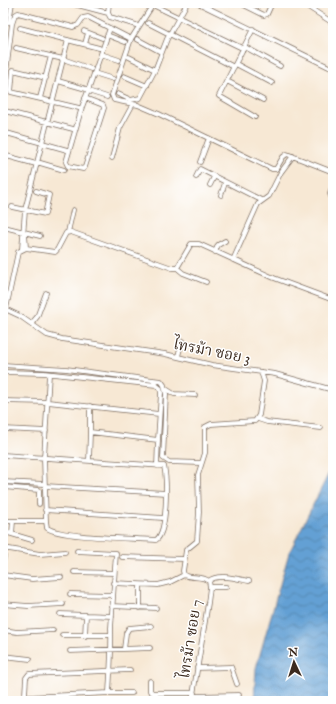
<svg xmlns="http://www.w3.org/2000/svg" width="336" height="704" font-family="'IM FELL English','Noto Serif Thai',serif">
	<defs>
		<pattern id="water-waves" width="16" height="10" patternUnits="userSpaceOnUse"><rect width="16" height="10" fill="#63a0d4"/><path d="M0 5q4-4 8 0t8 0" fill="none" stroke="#5383ab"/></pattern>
	</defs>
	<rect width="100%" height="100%" fill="#fff"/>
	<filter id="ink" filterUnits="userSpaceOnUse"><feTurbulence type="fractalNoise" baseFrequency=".025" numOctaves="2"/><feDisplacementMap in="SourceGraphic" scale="8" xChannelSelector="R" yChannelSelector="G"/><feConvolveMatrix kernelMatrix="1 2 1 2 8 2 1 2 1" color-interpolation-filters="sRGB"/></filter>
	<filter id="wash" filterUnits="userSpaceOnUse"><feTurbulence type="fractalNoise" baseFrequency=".012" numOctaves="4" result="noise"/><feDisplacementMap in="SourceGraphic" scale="16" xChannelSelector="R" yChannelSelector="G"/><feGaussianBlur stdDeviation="0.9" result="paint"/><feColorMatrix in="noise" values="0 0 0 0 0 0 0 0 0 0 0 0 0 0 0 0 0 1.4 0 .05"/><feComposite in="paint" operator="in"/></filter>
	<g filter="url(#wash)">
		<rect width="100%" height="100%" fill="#f7e8d4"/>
		<path fill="url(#water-waves)" stroke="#4f6579" d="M333,465V701H254L256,668L289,553Z"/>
	</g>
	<g filter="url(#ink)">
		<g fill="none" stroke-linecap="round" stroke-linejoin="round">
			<defs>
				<path id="minor" d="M4,3L11,5
					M70,3L108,13L110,17L136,25
					M143,3L147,4
					M154,3L131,39L114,89L112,95L114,100L138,105L159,114L272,169H276L283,157L287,154L333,172
					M198,3L333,69
					M240,3L264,15L267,14L272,3
					M302,3L333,23
					M155,6L244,49
					M108,13L109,3
					M148,23L234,67
					M3,24L9,22L12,3
					M20,28L99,48
					M253,29L219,96L255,117
					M84,31L102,38
					M107,35L125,42
					M137,39L161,52
					M85,44L88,33
					M245,47L280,66
					M16,48L63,59L91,69
					M101,54L119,60
					M129,57L155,70
					M236,64L272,83
					M94,73L113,79
					M124,76L147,86
					M46,78L13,70L11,92L79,108
					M58,81L86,89
					M227,81L263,100
					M118,94L131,100L140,98L155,70L167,39L187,3
					M3,97L12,24L15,15L18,13L73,27L78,25L83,18L88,17L131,39
					M107,97L88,91L110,28
					M40,98L51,56
					M85,98L103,105L104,108L85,167L83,169L68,166L66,162L82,107L88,91
					M5,111L73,129
					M3,132L67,150
					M3,140L5,133
					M3,155L36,164
					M112,158L120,128L133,104
					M37,162L64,170
					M200,162L209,138
					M196,177L200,169L261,200
					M333,184L330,194L333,201
					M210,185L214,177
					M221,195L225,183
					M12,207L45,214L49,195L36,191
					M8,228L40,236
					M68,232L73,210
					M25,234L26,248
					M22,249L25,210L68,40
					M215,252L218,245L225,241
					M233,260L258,204L269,196L281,172L293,156
					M177,268L183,273L206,282
					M5,309L20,316L47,335L62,339L165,354L212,365L275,374L333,390
					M6,309L18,252L26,248L55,252L57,250L66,233L71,232L172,268H177L191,244H199L274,278L333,300
					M31,324L37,317L46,293
					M178,356L182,341
					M3,365L66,369L161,381L164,385L166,394L163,458L169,462L201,463
					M3,372L44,373L156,385L160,388L161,393L158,440L90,432V406
					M166,389L174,394L195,395
					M3,401L48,402L159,414
					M258,419L267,422L321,428
					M3,429L46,431
					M3,455L164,466C167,480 168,532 156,540C135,538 61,538 47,528L46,521
					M89,461L90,432
					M157,466L158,440
					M3,482L45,484
					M45,486L166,493
					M3,487L39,490V504
					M45,510L163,518
					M8,521H46L44,458L49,374
					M5,532L32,540
					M12,534L13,521
					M3,548L40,554L65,552
					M77,551L116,553L111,628C112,650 110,672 109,693L28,697L25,694L26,678L29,674L130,670
					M122,557L184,559
					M3,563L5,548
					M74,572L114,573
					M3,575L32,579L61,577
					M184,575L183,571L186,550L197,541L199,512L198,475L205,453V427L211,424L255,421L259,415L264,381L261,372
					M184,575C192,579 201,575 209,581
					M209,581C217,573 238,579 249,581
					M113,583L158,585L170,582L184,575
					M210,587H226
					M70,594L113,595
					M3,604L28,606L63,604
					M112,606L156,608
					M140,608V585
					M60,614L112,616
					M3,630L17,632L53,630
					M62,635H111
					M85,636L86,615
					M124,649L126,633L129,628L151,626
					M70,651L150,648
					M3,656L30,659
					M197,668L231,667L237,684
					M150,681V691L153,693H194
					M109,693H132
					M193,696L239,695
					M192,701L208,603L210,587L209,581"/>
			</defs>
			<use href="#minor" stroke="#7d6c5e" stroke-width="5.5"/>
			<use href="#minor" stroke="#fff" stroke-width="4"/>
		</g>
	</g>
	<g text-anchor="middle" stroke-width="3" stroke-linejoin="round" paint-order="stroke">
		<g font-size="15" fill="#3b2a1e" stroke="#fff">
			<text transform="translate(212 351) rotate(11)" y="5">ไทรม้า ซอย 3</text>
			<text transform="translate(190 639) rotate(-81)" y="5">ไทรม้า ซอย 7</text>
		</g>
	</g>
	<rect width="336" height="704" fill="none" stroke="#fff" stroke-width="16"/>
	<g transform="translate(294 662) rotate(356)" stroke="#ffffff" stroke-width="3" paint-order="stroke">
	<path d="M0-3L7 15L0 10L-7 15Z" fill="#3b2a1e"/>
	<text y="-6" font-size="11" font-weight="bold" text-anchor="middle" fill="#3b2a1e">N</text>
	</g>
</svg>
